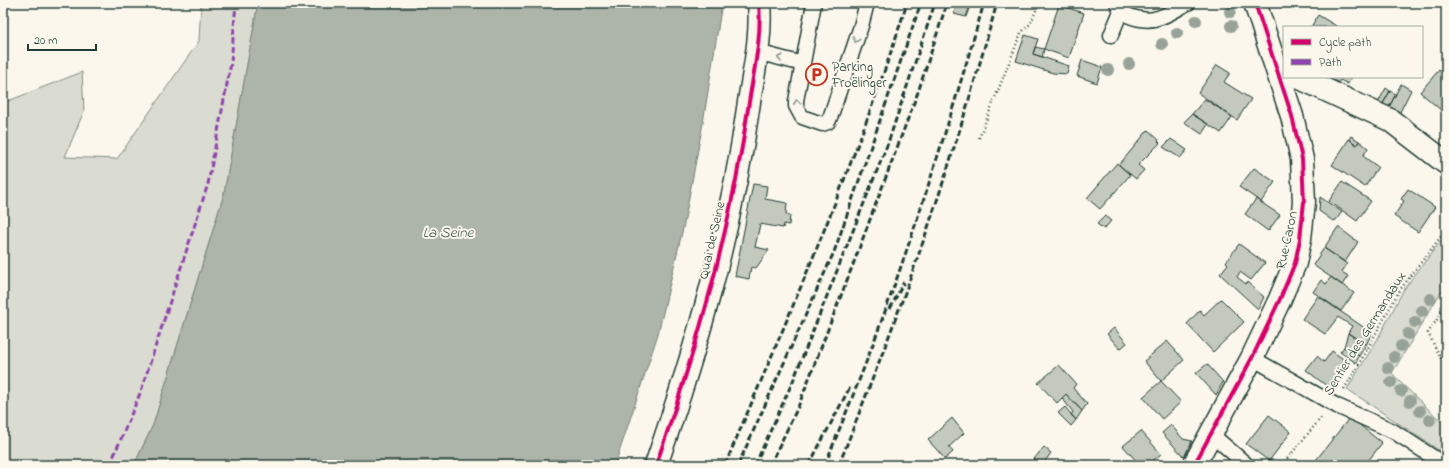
<svg xmlns="http://www.w3.org/2000/svg" width="1449" height="468" font-family="'Indie Flower',sans-serif">
	<rect width="100%" height="100%" fill="#fbf7ec"/>
	<filter id="ink" filterUnits="userSpaceOnUse"><feTurbulence type="fractalNoise" baseFrequency=".025" numOctaves="2"/><feDisplacementMap in="SourceGraphic" scale="8" xChannelSelector="R" yChannelSelector="G"/><feConvolveMatrix kernelMatrix="1 2 1 2 8 2 1 2 1" color-interpolation-filters="sRGB"/></filter>
	<g filter="url(#ink)">
		<path fill="#dbdcd1" stroke="#7d8c82" d="M201,3H258L224,194L153,425L134,465H3V103L82,72L84,111L65,157L117,159L199,41Z
			M1446,234V289L1441,292L1392,373L1399,381L1446,426V455L1347,389L1377,340L1404,289Z"/>
		<path fill="#adb4aa" stroke="#74847b" d="M258,3H722L703,123L684,224L658,334L615,465H134L153,425L224,194Z"/>
		<path fill="#c4c9be" stroke="#1f3d34" d="M957,3H971L966,17L954,14Z
			M1059,5L1084,13L1069,58L1044,49Z
			M1318,15L1338,27H1311Z
			M1025,35L1038,39L1033,54L1069,66L1067,74L1053,73L1016,61Z
			M1035,47L1044,49L1042,57L1033,54Z
			M1082,60L1102,67L1097,83L1077,76Z
			M1217,65L1230,73L1224,82L1251,99L1237,120L1198,93Z
			M1439,70L1446,76V108L1443,112L1420,92Z
			M1327,77H1352L1348,84L1340,80L1338,83Z
			M1401,84L1411,90L1396,120L1386,113Z
			M1386,88L1390,91L1380,109L1376,106Z
			M1390,91L1396,94L1386,113L1380,109Z
			M1205,99L1232,117L1221,133L1192,114Z
			M1192,114L1208,124L1202,134L1184,122Z
			M1148,130L1159,140L1158,141L1160,143L1138,165L1144,170L1136,179L1119,165Z
			M1351,136L1359,141L1357,145L1349,139Z
			M1171,139L1187,150L1180,158L1163,147Z
			M1349,139L1357,145L1359,141L1368,148L1363,156L1378,167L1365,187L1332,165Z
			M1117,163L1130,175L1100,209L1087,198Z
			M1254,168L1275,182L1261,202L1239,187Z
			M1342,182L1371,201L1357,221L1329,201Z
			M753,184L767,186L765,199L787,203L786,214L790,215L789,225L784,224L783,228L760,224L755,247L769,250L756,268L751,267L749,279L735,276Z
			M1408,189L1435,207L1418,232L1394,216L1404,201L1401,199Z
			M1320,197L1342,212L1336,220L1333,221L1319,211Z
			M1256,199L1280,215L1268,231L1245,214Z
			M1105,216L1111,221L1104,229L1097,224Z
			M1338,227L1358,242L1345,262L1324,248Z
			M1239,244L1265,263L1251,280L1240,272L1237,277L1246,284L1247,282L1264,297L1258,309L1220,274L1228,264L1226,262Z
			M1324,248L1347,264L1342,272L1348,276L1342,285L1313,265Z
			M1331,277L1354,293L1341,311L1313,292L1321,280L1326,284Z
			M1318,296L1372,333L1366,345L1348,333L1352,326L1338,317L1325,334L1302,319Z
			M1221,299L1244,322L1213,352L1187,324L1200,310L1204,315Z
			M1114,328L1127,343L1120,349L1107,334Z
			M1348,333L1366,345L1359,356L1344,347Z
			M1167,341L1184,360L1161,381L1144,361Z
			M1344,347L1359,356L1356,363L1340,352Z
			M1332,351L1346,361L1328,387L1306,370L1317,356L1324,362Z
			M1207,364L1223,382L1216,395L1196,373Z
			M1059,365L1076,384L1073,388L1087,404L1082,411L1066,394L1057,403L1038,383Z
			M1161,381L1181,402L1162,419L1143,397Z
			M1066,394L1082,411L1076,420L1071,415L1073,412L1062,398Z
			M1065,407L1076,420L1071,426L1058,413Z
			M1269,415L1291,432L1269,461L1246,444Z
			M1350,417L1382,443L1365,465H1323L1316,460Z
			M952,418L964,433L949,447L953,452L945,459L928,440Z
			M1171,425L1183,439L1192,441L1184,457L1162,433Z
			M1141,431L1161,454L1148,465H1140L1123,446Z
			M1044,447L1051,453L1043,464L1040,465L1034,459Z"/>
		<g fill="none" stroke-linecap="round" stroke-linejoin="round">
			<defs>
				<path id="service" d="M814,3L796,101V106L802,117L822,124L828,122L831,115L861,26L867,3
					M1117,3C1118,5 1120,9 1122,11C1129,18 1145,21 1154,19C1166,17 1178,8 1188,3
					M1111,35L1121,11
					M757,52L803,64
					M1252,358L1337,406L1393,431L1445,465
					M1211,434L1247,465"/>
				<path id="minor" d="M1298,77L1390,120L1446,163
					M1194,465L1252,358L1280,299L1295,263L1300,239L1304,202L1302,159L1292,116L1255,3"/>
				<path id="secondary" d="M656,465C697,347 732,226 749,102C754,70 762,36 759,3"/>
			</defs>
			<use href="#service" stroke="#1f3d34" stroke-width="17"/>
			<use href="#minor" stroke="#1f3d34" stroke-width="25"/>
			<use href="#secondary" stroke="#1f3d34" stroke-width="25"/>
			<path stroke="#1f3d34" stroke-width="2.5" stroke-dasharray="1 3" stroke-linecap="butt" d="M979,138L1021,33L1031,23L1039,3
				M1446,306L1428,333L1446,368
				M1344,389L1357,368L1399,291L1446,230
				M1282,465L1321,418"/>
			<use href="#service" stroke="#fbf7ec" stroke-width="14"/>
			<use href="#minor" stroke="#fbf7ec" stroke-width="22"/>
			<use href="#secondary" stroke="#fbf7ec" stroke-width="22"/>
			<path stroke="#1f3d34" stroke-width="3" stroke-dasharray="6 3" stroke-linecap="butt" d="M890,309L904,282
				M725,465C790,313 857,161 907,3
				M738,465L834,252L921,3
				M755,465L793,381L888,143L935,3
				M770,465L798,407L854,262L918,92L947,3
				M809,465L850,387
				M825,465C841,425 858,384 873,344C915,232 951,117 984,3
				M839,465C860,410 882,356 902,301C938,203 969,103 997,3"/>
			<path stroke="#8e44ad" stroke-width="3" stroke-dasharray="6 3" stroke-linecap="butt" d="M110,465L141,391L208,184L231,63L236,3"/>
			<defs>
				<path id="cycleway" d="M656,465C697,347 732,226 749,102C754,70 762,36 759,3
					M1194,465L1252,358L1280,299L1295,263L1300,239L1304,202L1302,159L1292,116L1255,3"/>
			</defs>
			<use href="#cycleway" stroke="#fbf7ec" stroke-width="6"/>
			<use href="#cycleway" stroke="#d6006c" stroke-width="4"/>
		</g>
		<g fill="#97a298">
			<circle cx="1230" cy="12" r="6"/>
			<circle cx="1196" cy="21" r="6"/>
			<circle cx="1231" cy="26" r="6"/>
			<circle cx="1177" cy="33" r="6"/>
			<circle cx="1162" cy="44" r="6"/>
			<circle cx="1129" cy="64" r="6"/>
			<circle cx="1108" cy="70" r="6"/>
			<circle cx="1430" cy="299" r="6"/>
			<circle cx="1422" cy="311" r="6"/>
			<circle cx="1415" cy="322" r="6"/>
			<circle cx="1408" cy="334" r="6"/>
			<circle cx="1401" cy="346" r="6"/>
			<circle cx="1394" cy="357" r="6"/>
			<circle cx="1388" cy="368" r="6"/>
			<circle cx="1391" cy="382" r="6"/>
			<circle cx="1401" cy="391" r="6"/>
			<circle cx="1410" cy="401" r="6"/>
			<circle cx="1420" cy="411" r="6"/>
			<circle cx="1430" cy="420" r="6"/>
		</g>
		<defs><path id="oneway-chevron" d="M-2-3.5L2.5 0L-2 3.5" fill="none" stroke-width="1.6" stroke-linecap="round" stroke-linejoin="round"/></defs>
		<g stroke="#8d9a90">
			<use href="#oneway-chevron" transform="translate(856 40) rotate(109)"/>
			<use href="#oneway-chevron" transform="translate(780 58) rotate(-165)"/>
			<use href="#oneway-chevron" transform="translate(797 102) rotate(-93)"/>
		</g>
	</g>
	<defs>
		<symbol id="parking-ring" viewBox="-11 -11 22 22"><circle r="9.5" fill="#fbf7ec" stroke="#c8321e" stroke-width="1.5"/><path d="M-3.5-5.5H1a3.5 3.5 0 0 1 0 7H-1V5.5H-3.5ZM-1-3.4V-.6H.8a1.4 1.4 0 0 0 0-2.8Z" fill="#c8321e"/></symbol>
	</defs>
	<g fill-rule="evenodd">
		<use href="#parking-ring" x="804" y="62" width="25" height="25"/>
	</g>
	<g text-anchor="middle" stroke-width="4" stroke-linejoin="round" paint-order="stroke">
		<g font-size="14" fill="#1f3d34" stroke="#fbf7ec" text-anchor="start">
			<text x="832" y="71">Parking<tspan x="832" dy="16">Froëlinger</tspan></text>
		</g>
		<g font-size="14" fill="#1f3d34" stroke="#fbf7ec">
			<text transform="translate(711 240) rotate(-77)" y="5">Quai de Seine</text>
			<text transform="translate(1286 240) rotate(-78)" y="5">Rue Caron</text>
			<text transform="translate(1364 333) rotate(-58)" y="5">Sentier des Germandaux</text>
		</g>
		<g font-size="15" font-style="italic" fill="#425b52" stroke="#fbf7ec">
			<text x="448" y="237">La Seine</text>
		</g>
	</g>
	<rect width="1449" height="468" fill="none" stroke="#fbf7ec" stroke-width="16"/>
	<rect x="8" y="8" width="1433" height="452" fill="none" stroke="#1f3d34" stroke-width="1.5" filter="url(#ink)"/>
	<rect x="1283" y="26" width="140" height="52" fill="#fbf7ec" stroke="#a3ada2"/>
	<rect x="1291" y="39" width="20" height="6" fill="#d6006c" stroke="#a3ada2"/>
	<text x="1319" y="46" font-size="12" fill="#1f3d34">Cycle path</text>
	<rect x="1291" y="59" width="20" height="6" fill="#8e44ad" stroke="#a3ada2"/>
	<text x="1319" y="66" font-size="12" fill="#1f3d34">Path</text>
	<path d="M28 44v6h68v-6" fill="none" stroke="#1f3d34" stroke-width="2"/>
	<text x="34" y="44" font-size="12" fill="#1f3d34" stroke="#fbf7ec" stroke-width="3" paint-order="stroke">20 m</text>
</svg>
